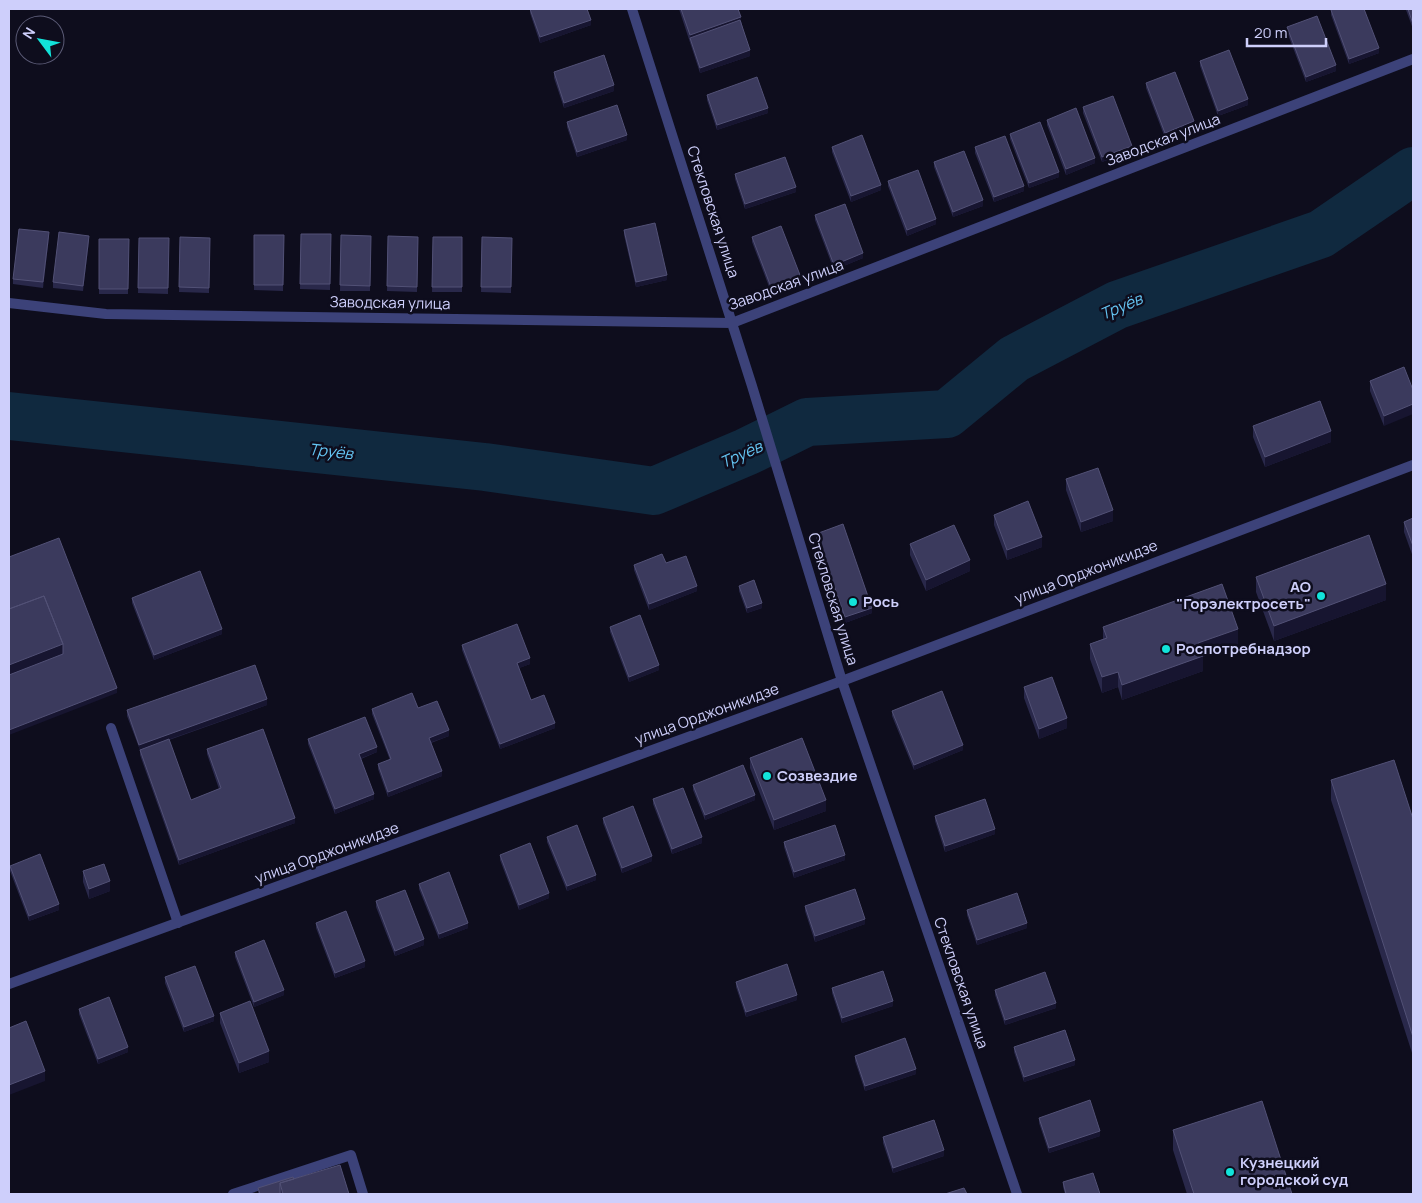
<svg xmlns="http://www.w3.org/2000/svg" width="1422" height="1203" font-family="Manrope,sans-serif">
	<rect width="100%" height="100%" fill="#0e0d1d"/>
	<g fill="none" stroke-linecap="round" stroke-linejoin="round">
		<path stroke="#10293f" stroke-width="48" d="M9,416L485,467L654,491L746,452L807,422L947,414L1014,359L1117,305L1321,234L1413,171"/>
		<path stroke="#3c4279" stroke-width="10" d="M111,728L178,923
			M233,1194L351,1155L363,1194"/>
		<path stroke="#3c4279" stroke-width="10" d="M632,9L752,386L842,681
			M9,303L106,314L732,323L1413,59
			M9,984L842,681L1413,465"/>
		<path stroke="#3c4279" stroke-width="10" d="M842,681L1017,1194"/>
	</g>
	<path fill="#29284a" d="M530,9H587L591,25L540,43L530,13Z
		M679,9H738L750,56L700,73Z
		M1406,9H1413V29L1406,10Z
		M1331,10L1379,53L1349,64L1331,15Z
		M1287,27L1336,71L1306,82L1287,32Z
		M1200,61L1248,105L1218,116L1200,66Z
		M554,72L614,91L564,108L554,78Z
		M1146,83L1194,126L1165,138L1146,88Z
		M707,95L768,113L717,130L707,100Z
		M1083,107L1132,151L1102,162L1083,113Z
		M1047,120L1095,163L1066,175L1047,125Z
		M567,122L627,140L577,157L567,127Z
		M1010,134L1059,177L1029,188L1010,139Z
		M832,147L881,190L851,202L832,152Z
		M975,147L1024,191L994,202L975,153Z
		M934,162L983,206L953,217L934,167Z
		M735,174L796,192L745,209L735,179Z
		M888,181L936,224L907,236L888,186Z
		M815,215L863,258L834,270L815,220Z
		M624,230L667,280L636,287L624,235Z
		M301,234H331L330,290L300,289Z
		M254,235H284L283,291L254,290Z
		M341,235L371,236L370,291H340Z
		M388,236L418,237L417,292L387,291Z
		M49,237L43,288L13,284V279Z
		M180,237L210,238L209,293L179,292Z
		M433,237H462V292H432Z
		M482,237L512,238L511,293L481,292Z
		M752,237L800,280L771,292L752,242Z
		M139,238H169L168,294L138,293Z
		M99,239H129L128,294H99Z
		M89,241L83,291L53,288V282Z
		M1404,367L1384,426L1370,391V381Z
		M1253,426L1331,442L1265,467L1253,437Z
		M1066,479L1113,521L1081,532L1066,490Z
		M994,515L1042,547L1007,560L994,525Z
		M1413,518V557L1404,532V522Z
		M816,534L872,613L845,623L816,539Z
		M910,544L970,571L926,591L910,555Z
		M666,563L697,591L649,610L634,570V565Z
		M1256,577L1386,600L1274,641L1256,592Z
		M739,586L762,608L747,613L739,591Z
		M132,598L222,634L154,660L132,603Z
		M610,627L659,670L629,682L610,632Z
		M1103,627L1238,644L1203,657V671L1122,700L1118,687L1102,693L1090,659V644L1103,639Z
		M462,645L530,664L519,668L531,700L555,728L500,749L462,650Z
		M1024,687L1067,728L1039,739L1024,698Z
		M267,705L169,740L191,800L219,789L207,754V749L295,823L179,865L140,755V750L127,716V710Z
		M418,708L449,736L431,743L442,776L388,797L378,769V764L390,760L372,714V709Z
		M892,711L963,750L914,770L892,716Z
		M308,739L377,752L361,759L374,799L335,814L308,744Z
		M750,758L826,811L774,830L750,768Z
		M1331,780L1413,819V1056L1331,800Z
		M693,785L755,800L705,820L693,790Z
		M653,799L702,843L672,854L653,804Z
		M935,816L995,834L945,852L935,821Z
		M603,818L652,861L622,873L603,823Z
		M547,837L596,880L567,891L547,842Z
		M784,842L845,860L794,878L784,847Z
		M500,855L549,898L519,910L500,860Z
		M10,866L59,910L29,921L10,871Z
		M83,871L110,891L89,899L83,882Z
		M419,884L468,928L439,939L419,889Z
		M376,901L424,945L395,956L376,907Z
		M805,906L865,924L815,942L805,911Z
		M967,910L1027,928L977,945L967,915Z
		M316,923L365,967L335,978L316,928Z
		M235,952L284,995L254,1007L235,957Z
		M165,977L214,1021L184,1032L165,983Z
		M736,982L797,1000L746,1017L736,987Z
		M832,988L893,1006L842,1023L832,993Z
		M995,990L1056,1008L1005,1025L995,995Z
		M79,1009L128,1052L98,1064L79,1014Z
		M220,1013L269,1062L239,1073L220,1023Z
		M1014,1047L1075,1065L1024,1082L1014,1052Z
		M855,1056L916,1074L865,1091L855,1061Z
		M1039,1118L1100,1136L1049,1153L1039,1123Z
		M1173,1130L1292,1194H1187L1173,1150Z
		M883,1137L944,1156L893,1173L883,1143Z
		M294,1179L349,1194H258V1188Z
		M1063,1182L1100,1194H1065L1063,1187Z"/>
	<path fill="#171530" d="M741,17V23L690,40V35Z
		M591,20V25L540,43V37Z
		M1379,48V53L1349,64V59Z
		M750,50V56L700,73V68Z
		M1336,65V71L1306,82V77Z
		M614,85V91L564,108V103Z
		M1248,99V105L1218,116V111Z
		M768,108V113L717,130V125Z
		M1194,121V126L1165,138V133Z
		M627,135V140L577,157V152Z
		M1132,146V151L1102,162V157Z
		M1095,158V163L1066,175V169Z
		M1059,172V177L1029,188V183Z
		M881,185V190L851,202V196Z
		M1024,186V191L994,202V197Z
		M796,187V192L745,209V204Z
		M983,200V206L953,217V212Z
		M936,219V224L907,236V230Z
		M49,232V237L43,288V282Z
		M89,236V241L83,291V286Z
		M863,253V258L834,270V265Z
		M667,275V280L636,287V282Z
		M800,275V280L771,292V287Z
		M1413,404V414L1384,426V416Z
		M1331,431V442L1265,467V457Z
		M1113,510V521L1081,532V522Z
		M1042,537V547L1007,560V550Z
		M970,560V571L926,591V580Z
		M1386,584V600L1274,641V626Z
		M697,586V591L649,610V604Z
		M762,603V608L747,613V608Z
		M872,608V613L845,623V617Z
		M222,629V634L154,660V655Z
		M1238,629V644L1203,657V671L1122,700V685L1198,643Z
		M63,644V660L9,680V665Z
		M530,658V664L517,669V663Z
		M659,665V670L629,682V677Z
		M1118,672V687L1102,693V677Z
		M117,688V693L9,735V730Z
		M267,699V705L139,750V745Z
		M1067,718V728L1039,739V729Z
		M555,723V728L500,749V744Z
		M449,730V736L429,743V738Z
		M963,745V750L914,770V765Z
		M377,747V752L359,759V754Z
		M442,771V776L388,797V792Z
		M374,794V799L335,814V809Z
		M755,795V800L705,820V815Z
		M826,800V811L774,830V820Z
		M295,818V823L179,865V860Z
		M995,829V834L945,852V846Z
		M702,837V843L672,854V849Z
		M845,855V860L794,878V872Z
		M652,856V861L622,873V868Z
		M596,875V880L567,891V886Z
		M110,881V891L89,899V889Z
		M549,893V898L519,910V905Z
		M59,904V910L29,921V916Z
		M865,919V924L815,942V936Z
		M468,923V928L439,939V934Z
		M1027,923V928L977,945V940Z
		M424,939V945L395,956V951Z
		M365,961V967L335,978V973Z
		M284,990V995L254,1007V1002Z
		M797,995V1000L746,1017V1012Z
		M893,1001V1006L842,1023V1018Z
		M1056,1003V1008L1005,1025V1020Z
		M214,1016V1021L184,1032V1027Z
		M128,1047V1052L98,1064V1059Z
		M269,1051V1062L239,1073V1063Z
		M1075,1060V1065L1024,1082V1077Z
		M916,1069V1074L865,1091V1086Z
		M45,1071V1081L9,1095V1085Z
		M1100,1131V1136L1049,1153V1148Z
		M944,1150V1156L893,1173V1168Z"/>
	<path fill="#3b3a5d" stroke="#525176" d="M530,9H587L591,20L540,37Z
		M681,9H738L741,17L690,35Z
		M1333,9H1364L1379,48L1349,59L1331,10Z
		M1408,9H1413V24Z
		M1317,16L1336,65L1306,77L1287,27Z
		M740,20L750,50L700,68L690,38Z
		M1229,50L1248,99L1218,111L1200,61Z
		M604,55L614,85L564,103L554,72Z
		M1175,72L1194,121L1165,133L1146,83Z
		M757,77L768,108L717,125L707,95Z
		M1113,96L1132,146L1102,157L1083,107Z
		M617,105L627,135L577,152L567,122Z
		M1076,108L1095,158L1066,169L1047,120Z
		M1040,122L1059,172L1029,183L1010,134Z
		M862,135L881,185L851,196L832,147Z
		M1005,136L1024,186L994,197L975,147Z
		M964,151L983,200L953,212L934,162Z
		M785,157L796,187L745,204L735,174Z
		M918,170L936,219L907,230L888,181Z
		M845,204L863,253L834,265L815,215Z
		M655,223L667,275L636,282L624,230Z
		M781,226L800,275L771,287L752,237Z
		M19,229L49,232L43,282L13,279Z
		M59,232L89,236L83,286L53,282Z
		M301,234H331L330,284H300Z
		M254,235H284L283,285H254Z
		M341,235L371,236L370,286L340,285Z
		M388,236L418,237L417,287L387,286Z
		M180,237L210,238L209,288L179,287Z
		M433,237H462V287H432Z
		M482,237L512,238L511,287H481Z
		M139,238H169L168,288H138Z
		M99,239H129L128,289H99Z
		M1404,367L1413,390V404L1384,416L1370,381Z
		M1320,401L1331,431L1265,457L1253,426Z
		M1098,468L1113,510L1081,522L1066,479Z
		M1028,501L1042,537L1007,550L994,515Z
		M1413,518V546L1404,522Z
		M843,524L872,608L845,617L816,534Z
		M954,525L970,560L926,580L910,544Z
		M1369,535L1386,584L1274,626L1256,577Z
		M59,538L117,688L9,730V675L63,654V644L44,596L9,609V557Z
		M662,554L666,563L686,556L697,586L649,604L634,565Z
		M200,571L222,629L154,655L132,598Z
		M754,580L762,603L747,608L739,586Z
		M1222,584L1238,629L1198,643L1203,656L1122,685L1118,672L1102,677L1090,644L1107,638L1103,627Z
		M44,596L63,644L9,665V609Z
		M640,615L659,665L629,677L610,627Z
		M517,624L530,658L517,663L531,700L544,695L555,723L500,744L462,645Z
		M255,665L267,699L139,745L127,710Z
		M1052,677L1067,718L1039,729L1024,687Z
		M942,691L963,745L914,765L892,711Z
		M412,693L418,708L437,701L449,730L429,738L442,771L388,792L378,764L391,759L372,709Z
		M365,717L377,747L359,754L374,794L335,809L308,739Z
		M263,729L295,818L179,860L140,750L169,739L191,800L221,788L207,749Z
		M802,738L826,800L774,820L750,758Z
		M1394,760L1413,819V1037L1331,780Z
		M743,765L755,795L705,815L693,785Z
		M683,788L702,837L672,849L653,799Z
		M985,799L995,829L945,846L935,816Z
		M633,806L652,856L622,868L603,818Z
		M577,825L596,875L567,886L547,837Z
		M835,825L845,855L794,872L784,842Z
		M530,843L549,893L519,905L500,855Z
		M40,854L59,904L29,916L10,866Z
		M104,864L110,881L89,889L83,871Z
		M449,872L468,923L439,934L419,884Z
		M855,889L865,919L815,936L805,906Z
		M405,890L424,939L395,951L376,901Z
		M1017,893L1027,923L977,940L967,910Z
		M346,911L365,961L335,973L316,923Z
		M264,940L284,990L254,1002L235,952Z
		M787,964L797,995L746,1012L736,982Z
		M195,966L214,1016L184,1027L165,977Z
		M883,971L893,1001L842,1018L832,988Z
		M1045,972L1056,1003L1005,1020L995,990Z
		M109,997L128,1047L98,1059L79,1009Z
		M250,1001L269,1051L239,1063L220,1013Z
		M26,1021L45,1071L9,1085V1028Z
		M1065,1030L1075,1060L1024,1077L1014,1047Z
		M905,1038L916,1069L865,1086L855,1056Z
		M1090,1100L1100,1131L1049,1148L1039,1118Z
		M1262,1101L1292,1194H1194L1173,1130Z
		M934,1120L944,1150L893,1168L883,1137Z
		M340,1165L349,1194H283L280,1183Z
		M1093,1173L1100,1194H1066L1063,1182Z
		M293,1177L294,1179L280,1183V1194H260L258,1188Z
		M964,1188L967,1194H945Z"/>
	<g fill="#12e3da" stroke="#0e0d1d" stroke-width="2">
		<circle cx="1321" cy="596" r="5"/>
		<circle cx="853" cy="602" r="5"/>
		<circle cx="1166" cy="649" r="5"/>
		<circle cx="767" cy="776" r="5"/>
		<circle cx="1230" cy="1172" r="5"/>
	</g>
	<g text-anchor="middle" stroke-width="5" stroke-linejoin="round" paint-order="stroke">
		<g font-size="15" fill="#cecffb" stroke="#0e0d1d">
			<text transform="translate(1163 140) rotate(-21)" y="5">Заводская улица</text>
			<text transform="translate(713 212) rotate(72)" y="5">Стекловская улица</text>
			<text transform="translate(786 285) rotate(-20)" y="5">Заводская улица</text>
			<text transform="translate(390 303) rotate(1)" y="5">Заводская улица</text>
			<text transform="translate(1086 572) rotate(-21)" y="5">улица Орджоникидзе</text>
			<text transform="translate(833 599) rotate(73)" y="5">Стекловская улица</text>
			<text transform="translate(707 714) rotate(-20)" y="5">улица Орджоникидзе</text>
			<text transform="translate(327 853) rotate(-20)" y="5">улица Орджоникидзе</text>
			<text transform="translate(961 983) rotate(71)" y="5">Стекловская улица</text>
		</g>
		<g font-size="15" font-weight="bold" fill="#cecffb" stroke="#0e0d1d" text-anchor="start">
			<text x="1311" y="592" text-anchor="end">АО<tspan x="1311" dy="17">"Горэлектросеть"</tspan></text>
			<text x="863" y="607">Рось</text>
			<text x="1176" y="654">Роспотребнадзор</text>
			<text x="777" y="781">Созвездие</text>
			<text x="1240" y="1168">Кузнецкий<tspan x="1240" dy="17">городской суд</tspan></text>
		</g>
		<g font-size="16" font-style="italic" fill="#64c5f3" stroke="#0e0d1d">
			<text transform="translate(1121 306) rotate(-23)" y="6">Труёв</text>
			<text transform="translate(331 451) rotate(6)" y="6">Труёв</text>
			<text transform="translate(741 454) rotate(-24)" y="6">Труёв</text>
		</g>
	</g>
	<rect width="1422" height="1203" fill="none" stroke="#cecffb" stroke-width="20"/>
	<g transform="translate(40 40) rotate(302)"><circle r="24" fill="#0e0d1d" stroke="#5b5b76"/>
	<path d="M0-4L9 19L0 12L-9 19Z" fill="#12e3da"/>
	<text y="-8" font-size="14" font-weight="bold" text-anchor="middle" fill="#cecffb">N</text>
	</g>
	<path d="M1247 38v8h79v-8" fill="none" stroke="#cecffb" stroke-width="2.5"/>
	<text x="1254" y="38" font-size="15" fill="#cecffb" stroke="#0e0d1d" stroke-width="4" paint-order="stroke">20 m</text>
</svg>
